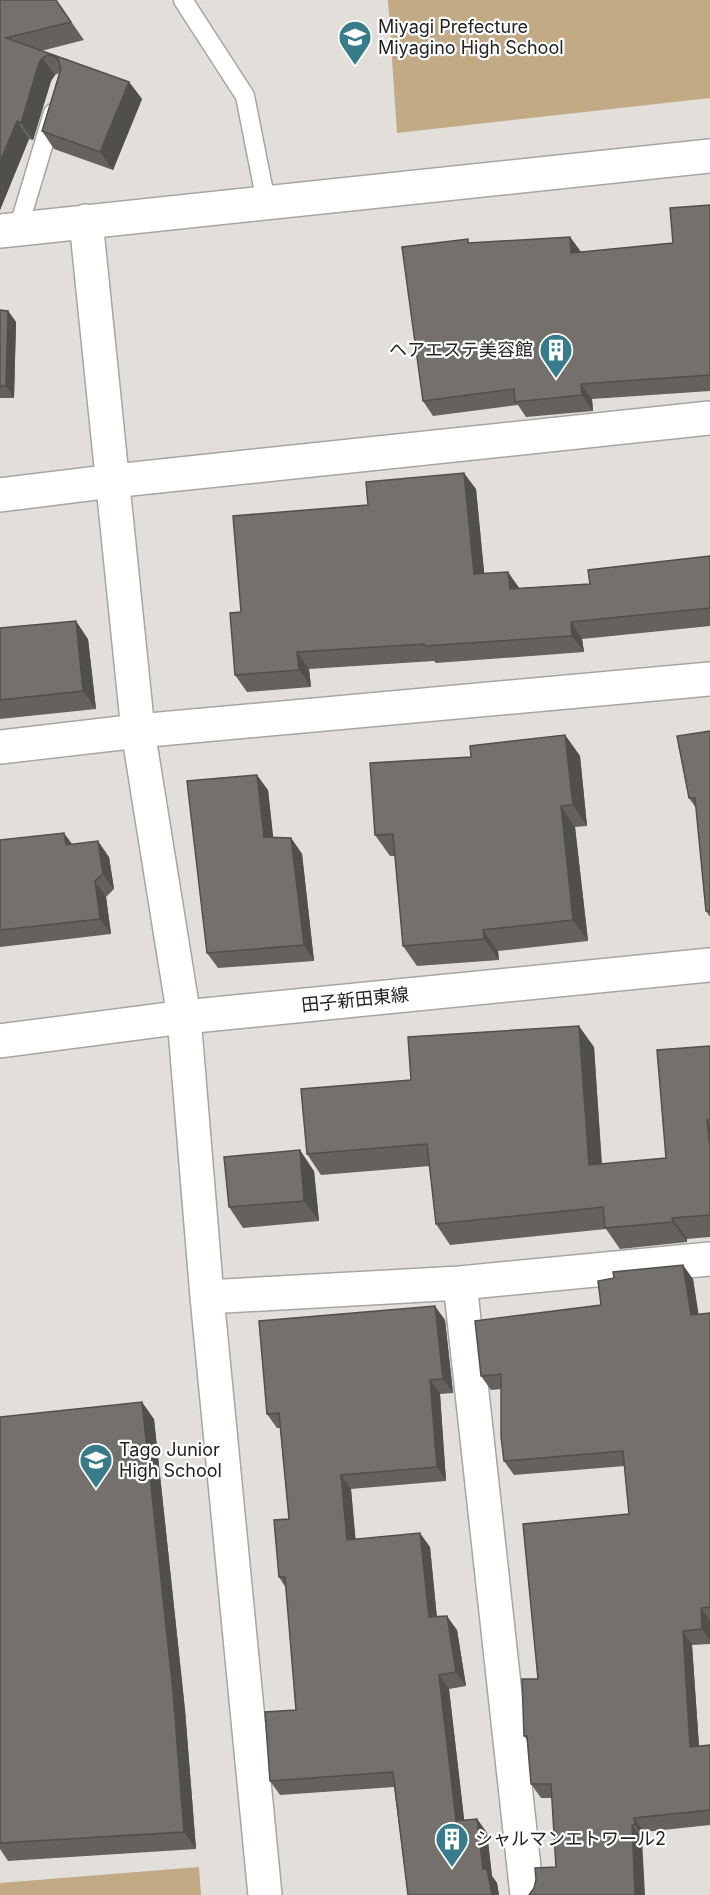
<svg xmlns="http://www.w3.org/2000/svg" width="710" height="1895" font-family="Inter,'Noto Sans JP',sans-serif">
	<rect width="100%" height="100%" fill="#e2dfdb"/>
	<path fill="#c2aa84" d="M388,0H710V98L397,133Z
		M199,1867L201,1895H0V1883Z"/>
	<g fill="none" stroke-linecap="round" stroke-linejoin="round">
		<defs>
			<path id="lane" d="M183,0L245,96L266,202
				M18,229L53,113"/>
			<path id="street" d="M86,221L138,731L184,1017L207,1297L265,1895
				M0,231L710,156
				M0,495L113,481L710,418
				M0,747L138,731L710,679
				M460,1283L527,1895
				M207,1297L460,1283L710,1259"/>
			<path id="secondary" d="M0,1041L184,1017L710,965"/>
		</defs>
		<use href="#lane" stroke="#a8a5a0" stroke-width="21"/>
		<use href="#street" stroke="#a8a5a0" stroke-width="36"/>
		<use href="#secondary" stroke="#a8a5a0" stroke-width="36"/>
		<use href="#lane" stroke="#fff" stroke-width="18"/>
		<use href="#street" stroke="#fff" stroke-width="33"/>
		<use href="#secondary" stroke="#fff" stroke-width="33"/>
	</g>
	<path fill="#64615e" d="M0,0H56L84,40L41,51L129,82L142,99L113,170L54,149L42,131L59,73L55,75L51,81L33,140L29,139L0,210Z
		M710,205V391L592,399L593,411L526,417L518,405L433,416L423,401L470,243L570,237L581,252L673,243Z
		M0,310L8,311L16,322L14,398H0Z
		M476,489L484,573L520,588L590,584L710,556V626L582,639L584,652L436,663L434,661L309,669L311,687L247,692L235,675L241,612L368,505Z
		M0,628L88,639L96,709L0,719Z
		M710,731V917L706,911L696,808L689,798Z
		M565,735L580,756L587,826L575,827L588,941L498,951L499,960L417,966L403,946L395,856H390L375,835L471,757Z
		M268,790L273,838H291L302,854L314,961L218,968L207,953Z
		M0,840L72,844L109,857L114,889L106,897L111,934L0,947Z
		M710,1046V1237L687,1239V1242L620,1249L606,1229L450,1245L436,1224L430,1166L321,1175L307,1154L411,1080L594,1047L602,1164L666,1158Z
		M314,1171L319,1221L243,1228L229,1207Z
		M693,1279L698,1314L710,1313V1644L692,1645L699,1746L710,1745V1825L644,1832V1839L556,1867L552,1798H541L531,1784L528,1741L524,1736L538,1679L629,1514L625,1466L514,1475L504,1461L501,1389L491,1390L481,1376L601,1305Z
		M445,1320L453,1393L440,1394L446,1481L351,1489L355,1539L430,1547L437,1617L457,1630L466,1686L449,1689L464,1820L477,1819L487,1833L492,1876L497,1883L499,1895H408L394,1787L280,1795L270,1781L296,1710L286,1588L279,1577L289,1519L280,1428H277L267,1414Z
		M0,1417L154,1419L185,1710L196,1849L8,1861L0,1849Z"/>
	<path fill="#514f4c" d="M42,58L55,75L51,81L33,140L21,123L39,63Z
		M129,82L142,99L113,170L100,152Z
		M17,121L29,139L0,210V162Z
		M570,237L581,252L571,253Z
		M8,311L16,322L14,398L6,386Z
		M581,384L592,399L593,411L582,395Z
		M464,473L476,489L486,591L474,574Z
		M508,572L520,589H510Z
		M76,621L88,639L96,709L83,691Z
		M571,622L582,639L584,652L572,636Z
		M297,652L309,669L311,687L299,670Z
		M565,735L580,756L587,826L573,805Z
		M257,775L268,790L275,853L264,837Z
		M561,806L575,827L588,941L573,920Z
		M64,833L75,848L66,845Z
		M291,838L302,854L314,961L304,945Z
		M98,841L109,857L114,889L103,874Z
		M95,881L106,897L111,934L100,919Z
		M483,930L498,951L499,960L484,939Z
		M579,1026L594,1047L603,1186L589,1165Z
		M707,1120L710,1124V1148Z
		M300,1150L314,1171L319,1221L304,1201Z
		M672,1218L687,1239V1242L673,1222Z
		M683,1265L693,1279L701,1329L691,1315Z
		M435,1306L445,1320L453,1393L443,1379Z
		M430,1380L440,1394L446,1481L437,1467Z
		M142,1402L154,1419L185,1710L196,1849L184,1832Z
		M341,1475L351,1489L357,1554L347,1540Z
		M420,1533L430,1547L438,1631L429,1617Z
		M701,1608L710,1621V1640L702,1629Z
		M447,1616L457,1630L466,1686L456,1672Z
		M683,1631L692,1645L700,1761L690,1747Z
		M439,1675L449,1689L466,1835L456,1821Z
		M634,1818L644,1832V1839L635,1825Z
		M477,1819L487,1833L492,1876L497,1883L499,1895H492L483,1869Z
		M632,1825L642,1839L645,1895H635Z"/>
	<path fill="#74716d" stroke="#514f4c" stroke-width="1.5" d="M0,0H56L71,22L6,38L129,82L100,152L42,131L61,69L58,59L53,56L48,55L42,58L39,63L21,123L17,121L0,162Z
		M710,205V375L581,384L582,395L515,402L514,389L423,401L402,247L468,239V243L570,237L571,253L673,243L670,208Z
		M0,310L8,311L6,386H0Z
		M464,473L474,574L508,572L510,589L590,584L588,570L710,556V608L571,622L572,636L424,646V644L297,652L299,670L235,675L230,613L241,612L233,516L368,505L366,482Z
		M76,621L83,691L0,700V628Z
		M710,731V911H706L695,798H689L677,736Z
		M565,735L573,805L561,806L573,920L483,930L484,939L403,946L393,834L375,835L370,763L471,757L470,746Z
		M257,775L264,837L291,838L304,945L207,953L187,781Z
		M64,833L66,845L98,841L103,874L95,881L100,919L0,930V840Z
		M579,1026L589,1165L666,1158L657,1050L710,1046V1120H707L710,1148V1215L672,1218L673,1222L605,1228L603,1207L436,1224L427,1144L307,1154L301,1089L411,1080L408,1037Z
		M300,1150L304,1201L229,1207L224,1157Z
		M683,1265L691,1315L710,1313V1607L701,1608L702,1629L683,1631L690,1747L710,1745V1810L634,1818L635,1825H632L635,1895H529L534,1888L536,1880L535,1868L556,1867L551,1784H531L527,1736H524L522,1679H538L523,1524L629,1514L623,1451L504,1461L501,1437V1374L481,1376L475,1321L601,1305L598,1281L614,1278L613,1272Z
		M435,1306L443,1379L430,1380L437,1467L341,1475L347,1540L420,1533L429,1617L447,1616L456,1672L439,1675L456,1821L477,1819L483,1869H487L492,1895H408L393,1772L270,1781L265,1712L296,1710L285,1577H279L274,1520L289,1519L279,1413L267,1414L259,1321Z
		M142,1402L173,1692L184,1832L0,1843V1417Z"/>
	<defs>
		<symbol id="school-pin" viewBox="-11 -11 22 30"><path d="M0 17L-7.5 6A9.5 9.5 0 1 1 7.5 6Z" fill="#387c8b" stroke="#fff"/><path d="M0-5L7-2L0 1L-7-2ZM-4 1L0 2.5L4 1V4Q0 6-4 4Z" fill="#fff"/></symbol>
		<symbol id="building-pin" viewBox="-11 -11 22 30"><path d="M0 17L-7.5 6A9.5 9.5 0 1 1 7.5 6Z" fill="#387c8b" stroke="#fff"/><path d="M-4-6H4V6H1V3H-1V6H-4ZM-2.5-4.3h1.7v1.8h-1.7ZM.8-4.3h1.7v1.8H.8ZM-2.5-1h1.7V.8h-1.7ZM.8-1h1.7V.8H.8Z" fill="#fff"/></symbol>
	</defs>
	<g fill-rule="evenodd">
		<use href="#school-pin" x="336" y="18" width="38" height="52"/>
		<use href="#building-pin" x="537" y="331" width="38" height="52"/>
		<use href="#school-pin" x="77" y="1441" width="38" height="52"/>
		<use href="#building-pin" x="433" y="1820" width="38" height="52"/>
	</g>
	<g text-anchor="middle" stroke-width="4.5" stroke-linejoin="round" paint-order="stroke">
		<g font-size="18" fill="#232221" stroke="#fff" text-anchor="start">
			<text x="378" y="33">Miyagi Prefecture<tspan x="378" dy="21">Miyagino High School</tspan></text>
			<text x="533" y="356" text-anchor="end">ヘアエステ美容館</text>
			<text x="119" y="1456">Tago Junior<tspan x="119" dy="21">High School</tspan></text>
			<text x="475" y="1845">シャルマンエトワール2</text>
		</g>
		<g font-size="18" fill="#232221" stroke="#fff">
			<text transform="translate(355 1000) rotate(-6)" y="6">田子新田東線</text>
		</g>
	</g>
</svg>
